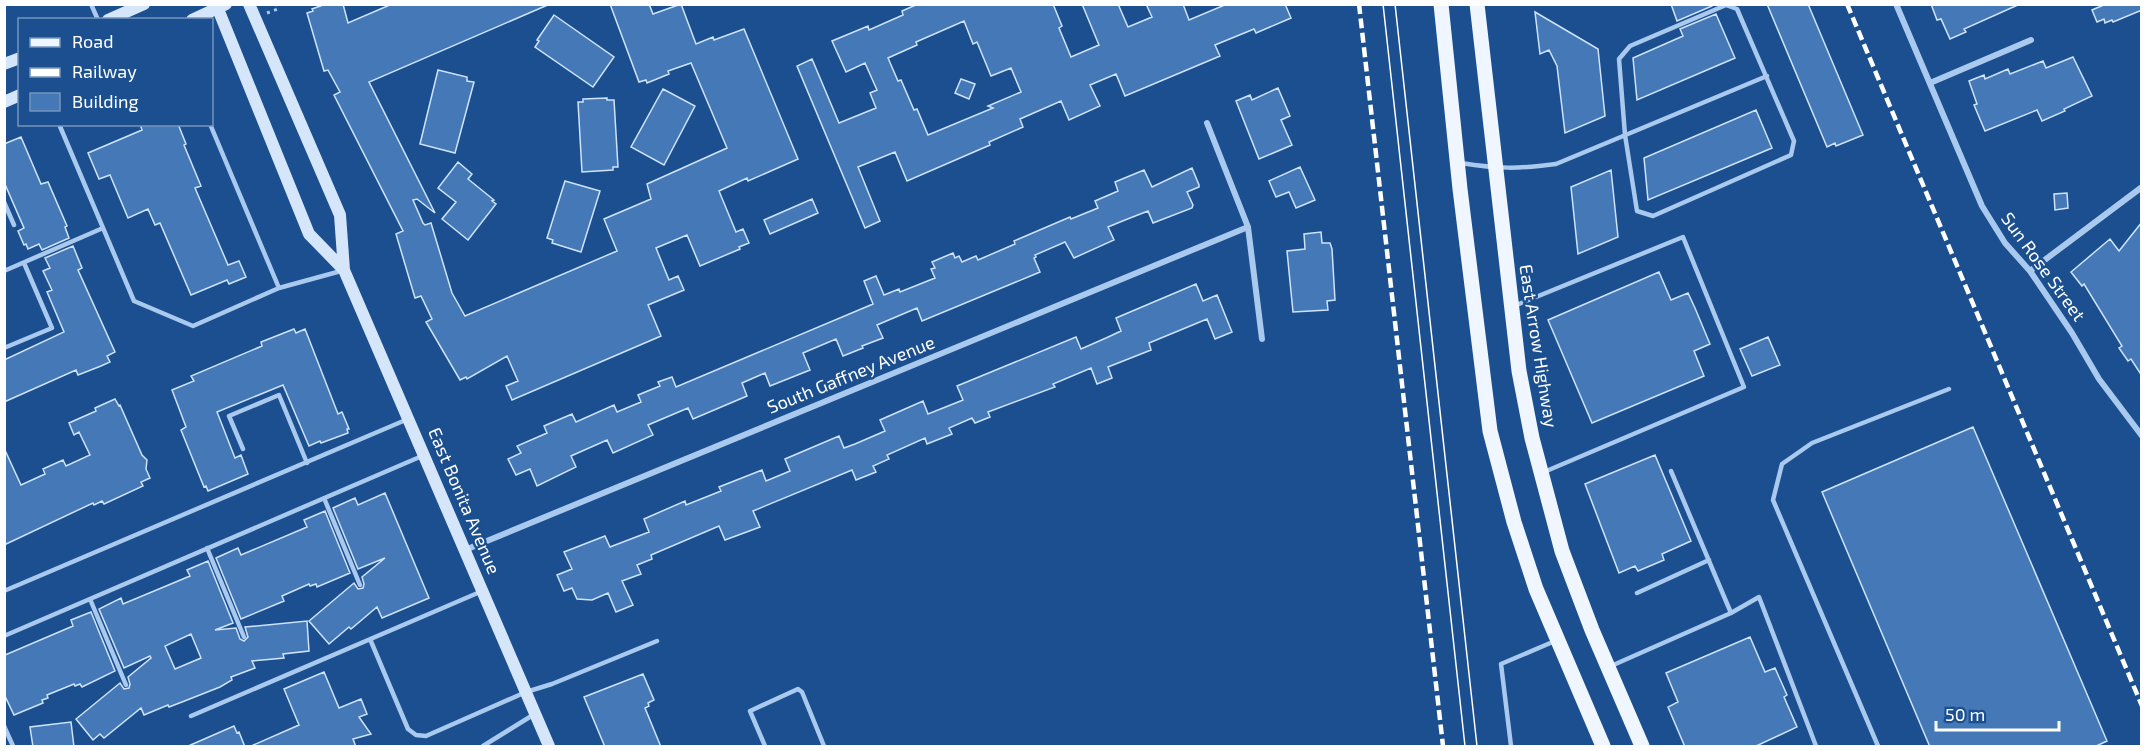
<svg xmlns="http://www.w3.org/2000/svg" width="2146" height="751" font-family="'Exo 2',sans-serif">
	<rect width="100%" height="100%" fill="#1b4f8f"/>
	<path fill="#4478b7" stroke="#cfe3fa" stroke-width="1.5" fill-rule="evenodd" d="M326,4H343L348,23L392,4H550L369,82L435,213L417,199L413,200L423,223L425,225L431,223L452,293L465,316L617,251L604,219L651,199L647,184L727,148L691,63L668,71L669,74L647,83L646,80L639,82L610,4H649L653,14L681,4L696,44L713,37L714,40L744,29L798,159L748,181L747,178L719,191L736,232L743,229L749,243L739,247L740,249L700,266L687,235L656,248L669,280L678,276L684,290L648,305L661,336L512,400L506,386L518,381L507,356L467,379L466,377L460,380L426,322L432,319L421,296L415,298L396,234L403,231L334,95L340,92L328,70L324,71L307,13L313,11L312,9Z
		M918,4H1053L1062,26L1059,28L1071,57L1099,45L1082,4H1118L1128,27L1152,17L1146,4H1183L1189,20L1227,4H1285L1291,18L1256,33L1254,29L1215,45L1220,56L1125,96L1116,74L1090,85L1100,106L1069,120L1061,101L1020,119L1023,127L989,142L990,145L907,181L895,152L858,167L880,221L865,228L797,66L812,59L839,123L876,108L870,93L877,90L865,63L846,72L832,41L868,26L869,30L903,15L902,11ZM964,21L973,44L977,42L991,76L1011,68L1021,92L988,106L993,108L928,135L917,109L914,110L901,80L898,81L888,58L917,45L916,42Z
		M1671,4H1712V6L1677,21Z
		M1767,4H1808L1863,135L1836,146L1835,143L1827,147Z
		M1931,4H2020L1964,29L1966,32L1950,39L1941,19L1937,20Z
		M2106,4H2142V10L2113,22L2112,20L2105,23L2104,19L2097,22L2092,10Z
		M1535,12L1598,49L1605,116L1565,133L1557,66L1549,50L1540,54Z
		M1716,14L1735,58L1637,100L1633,58L1683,36L1680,29Z
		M554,15L614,57L593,87L535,47L539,41L537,40Z
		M2073,57L2092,96L2064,109L2065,111L2042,121L2037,110L1985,131L1974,105L1977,104L1969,81L1984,75L1985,79L2008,69L2010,74L2043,61L2046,68Z
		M438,70L467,77V81L474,82L455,153L420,144Z
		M961,79L975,84L969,99L955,93Z
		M1278,88L1290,116L1281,120L1292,145L1259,159L1236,101L1250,95L1252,100Z
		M663,89L695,106L664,165L631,147Z
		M607,98V100H614L618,167H613V170L582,172L578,102H583V99Z
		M1756,110L1772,148L1648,200L1644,158Z
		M140,124H178L186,144L184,145L201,186L195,188L228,265L239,261L246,277L229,284L227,280L191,295L160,223L155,225L148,209L128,218L110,175L99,179L88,153L142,130Z
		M21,137L41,184L48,182L67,226L65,227L69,238L42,250L39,244L28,249L26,244L24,245L18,231L24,228L4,182V144Z
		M458,162L472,174L468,179L494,200L492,201L496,204L468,240L442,219L456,202L438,188Z
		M1300,167L1315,200L1296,208L1289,192L1276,197L1269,181Z
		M1192,168L1199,185V187L1187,192L1193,205L1192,208L1153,223L1148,211L1125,220L1108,227L1114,240L1074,258L1065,242L1035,255L1036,257L1034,258L1040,272L922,321L917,308L877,325L883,338L862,346L863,348L843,356L836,339L803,353L810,370L770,386L765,373L742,383L747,396L693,419L688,408L648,425L653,435L613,453L607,440L571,456L576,467L537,486L530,469L516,475L508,459L521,453L517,446L547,433L544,426L572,414L576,422L614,405L617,412L641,402L638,395L660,386L658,382L672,377L676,387L873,304L864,281L876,276L884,295L899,289L900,292L935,278L931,269L935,268L932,262L953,253L955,258L959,256L962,262L976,256L978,260L1015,244L1014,241L1070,217L1071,219L1098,208L1095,201L1118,191L1115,182L1144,170L1152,187Z
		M1611,170L1618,237L1578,254L1571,187Z
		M565,181L600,191L581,252L552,243L553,240L547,238Z
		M2067,193L2068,208L2055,210L2054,194Z
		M812,199L818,213L770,234L764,220Z
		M2142,222V376L2131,359L2128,361L2119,348L2122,346L2084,284L2082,286L2071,272L2110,239L2119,251Z
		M1321,232L1322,243H1330L1332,249L1335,300L1327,301L1328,310L1293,312L1287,251L1305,249L1304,234Z
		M73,246L82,268L78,270L115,352L107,356L110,362L101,366L78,375L76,370L4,402V360L64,332L47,292L52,290L43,271L50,268L45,258Z
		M1659,272L1671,300L1688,293L1695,308L1710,344L1694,351L1704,376L1592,423L1548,320Z
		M1196,284L1203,301L1217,295L1232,332L1215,339L1207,319L1149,343L1151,350L1108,367L1112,378L1097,384L1091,368L1053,384L1055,387L988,412L990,417L975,423L972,418L949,428L952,434L927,444L925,438L887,455L889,459L873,466L876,472L856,480L852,470L753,511L760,527L725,540L719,526L651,555L652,559L637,565L641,574L622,581L633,605L616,612L608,593L592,600L577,599L572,588L564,591L557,575L572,569L564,552L605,536L610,547L649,532L644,519L685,501L686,505L721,491L719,487L762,470L766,481L790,471L785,459L839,436L844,448L855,444L885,431L880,420L923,401L928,414L963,400L957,386L1076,337L1081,349L1106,338L1121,331L1116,318Z
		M294,329L296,333L305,329L338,414L342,412L349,429H347L348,433L321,443L320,441L309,446L283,385L217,412L235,458L241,455L248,474L208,491L206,486L204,487L181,430L186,427L172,390L194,381L191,376L262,346L261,342Z
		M1768,337L1780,365L1752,376L1740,349Z
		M115,399L119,406L120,405L142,455L147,460L146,469L150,478L141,482L143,486L104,504L102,501L94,505L93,503L4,545V448L21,485L45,474L43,469L63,460L66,466L90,455L79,432L74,435L69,423L96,411L95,408Z
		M1973,427L2107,741L2094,747H1930L1822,492Z
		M1655,455L1691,541L1662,554L1664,560L1638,571L1635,566L1619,573L1585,484Z
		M385,493L429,598L382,618L377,607L351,629L349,627L329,644L309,621L354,583L358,589L363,588L364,584L362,577L385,558L358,569L333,508L355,498L358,505Z
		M325,511L350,573L317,587L316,584L310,586L309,584L282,596L284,601L241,619L216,558L238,548L241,555L307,527L304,520Z
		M208,561L233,623L215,630L236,628L240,639L244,641L248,637L245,627L307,621L309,651L283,654L284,658L252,661L255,668L231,677L232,680L220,687L182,702L169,707L168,705L144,715L141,708L104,738L100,734L93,740L76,719L120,683L124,689L129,688L130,684L128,677L151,658L150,656L124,668L99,609L121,598L123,604L190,576L187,570ZM191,634L201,658L175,669L165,646Z
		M91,612L115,671L82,687L80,684L75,686L74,684L47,695L48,698L42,700L43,703L14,715L4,694L5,655L73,626L71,620Z
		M1750,637L1765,672L1775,668L1787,695L1784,697L1797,727L1754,747H1685L1668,707L1678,702L1666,673Z
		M324,672L339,708L361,699L367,714L359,717L371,734L353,739L356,747H249L299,725L284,689Z
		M643,674L654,700L648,703L649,706L645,708L661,747H605L584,697Z
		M71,722L74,747H33L30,727Z
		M234,726L237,733L239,732L245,747H186Z"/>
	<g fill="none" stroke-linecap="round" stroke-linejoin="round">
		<path stroke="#a9c9ee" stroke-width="3" stroke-dasharray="3 4.5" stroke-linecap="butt" d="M267,13L278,9L276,4"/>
		<path stroke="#a9c9ee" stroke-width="4.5" d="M91,4L98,20
			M1726,5L1737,9L1794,141L1791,155L1653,216L1637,211L1625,135L1619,59L1630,46Z
			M59,124L134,301L193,326L279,288L341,271
			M210,124L279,288
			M1461,163C1498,169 1519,169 1556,164L1767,76
			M4,202L14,225
			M4,271L103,228
			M1514,306L1683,237L1744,387L1544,472
			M4,348L52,328L24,263
			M243,449L229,416L279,395L307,463
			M324,498L360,585
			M207,548L244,637
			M4,591L408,419
			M1637,593L1709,560
			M90,599L126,685
			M1731,613L1759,597L1816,746
			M4,636L422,456
			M370,639L408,729L416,735L426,736L526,692L552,684L657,641
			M1611,666L1731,613L1671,471
			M191,716L480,592
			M4,726L13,746
			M483,746L533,715
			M765,746L750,711L798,689L802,692L824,746
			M1511,746L1501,664L1555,641
			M1878,746L1773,500L1782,464L1812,443L1949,389"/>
		<path stroke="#a9c9ee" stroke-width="6" d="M1896,4L1982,206L2005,243L2030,271L2072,333L2099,379L2142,436
			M1930,83L2031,40
			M1207,123L1248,227L1262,339
			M2030,271L2142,187
			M465,550L1248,227"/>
		<path stroke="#d6e6fa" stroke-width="12" d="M216,4L309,234L344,270L549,746
			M249,4L340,215L344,270
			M108,20L144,4
			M192,20L226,4
			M4,64L20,58
			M4,102L20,95"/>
		<path stroke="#f0f6ff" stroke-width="15" d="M1441,4L1460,189L1490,431L1514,522L1536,589L1603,746
			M1477,4L1519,371L1532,438L1562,551L1592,630L1642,746"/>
		<path stroke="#fff" stroke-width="1.5" d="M1383,4L1465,746
			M1395,4L1477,746"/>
		<path stroke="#fff" stroke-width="4.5" stroke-dasharray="10 4.5" stroke-linecap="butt" d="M1359,4L1443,746
			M1847,4L2142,706"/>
	</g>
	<g text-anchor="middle" stroke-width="5" stroke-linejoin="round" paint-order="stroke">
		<g font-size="18" fill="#fff" stroke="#1b4f8f">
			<text transform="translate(2043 267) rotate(54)" y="6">Sun Rose Street</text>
			<text transform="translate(1538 346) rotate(81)" y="6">East Arrow Highway</text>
			<text transform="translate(851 375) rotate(-22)" y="6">South Gaffney Avenue</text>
			<text transform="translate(464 501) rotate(67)" y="6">East Bonita Avenue</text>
		</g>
	</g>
	<rect width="2146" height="751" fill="none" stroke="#ffffff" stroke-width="12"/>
	<rect x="18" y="18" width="195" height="108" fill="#1b4f8f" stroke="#7695bc" stroke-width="1.5"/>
	<rect x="30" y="38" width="30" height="9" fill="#f0f6ff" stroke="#7695bc" stroke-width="1.5"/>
	<text x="72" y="48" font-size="18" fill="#ffffff">Road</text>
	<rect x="30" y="68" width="30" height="9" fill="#ffffff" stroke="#7695bc" stroke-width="1.5"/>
	<text x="72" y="78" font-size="18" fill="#ffffff">Railway</text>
	<rect x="30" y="93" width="30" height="18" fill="#4478b7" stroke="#7695bc" stroke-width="1.5"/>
	<text x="72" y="108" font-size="18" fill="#ffffff">Building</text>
	<path d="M1936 721v9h123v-9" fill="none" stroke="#ffffff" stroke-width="3"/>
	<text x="1945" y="721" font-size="18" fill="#ffffff" stroke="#1b4f8f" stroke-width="4.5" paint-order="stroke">50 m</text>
</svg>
